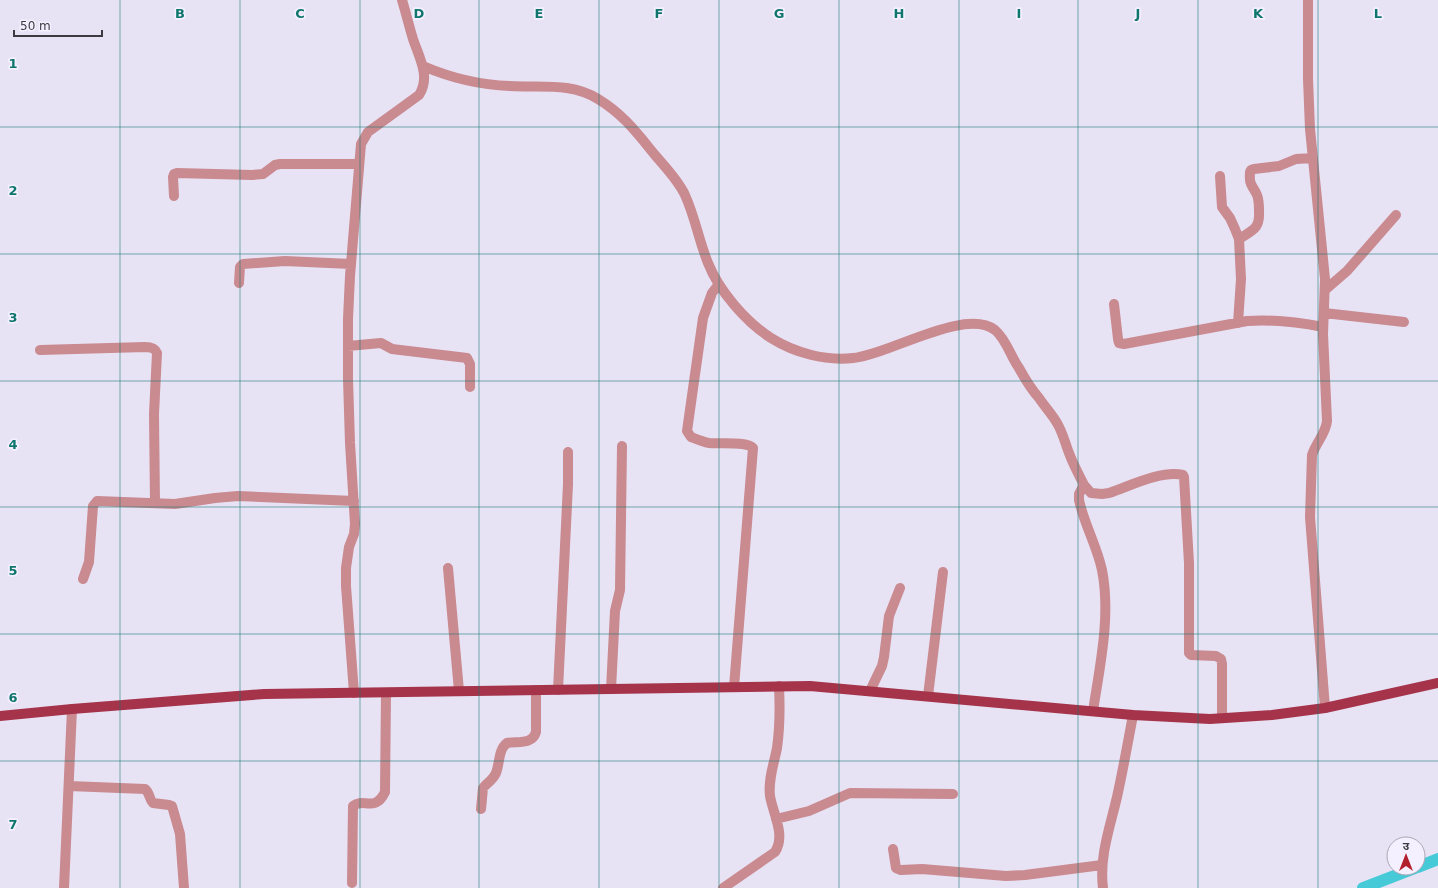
<svg xmlns="http://www.w3.org/2000/svg" width="1438" height="888" font-family="'DejaVu Sans','Noto Sans Devanagari',sans-serif">
	<rect width="100%" height="100%" fill="#e8e2f5"/>
	<g fill="none" stroke-linecap="round" stroke-linejoin="round">
		<path stroke="#47cad8" stroke-width="12" d="M1418,867L1438,859
			M1363,888L1415,868"/>
		<path stroke="#c98a90" stroke-width="10" d="M1308,0V79L1310,129L1325,279L1323,334L1327,421C1326,433 1316,443 1312,455L1310,517L1325,708
			M423,66C451,78 480,85 510,86C541,88 571,82 598,99C623,114 637,133 655,155C666,168 678,180 685,195C695,217 699,241 708,263C719,291 746,322 771,338C795,353 825,361 853,358C888,355 965,307 995,330C1006,339 1011,357 1019,368C1025,379 1031,389 1039,398C1045,407 1052,414 1057,423C1063,433 1065,443 1069,453C1073,464 1079,475 1084,485L1079,494V500C1084,524 1097,546 1102,570C1111,616 1100,665 1093,711
			M1220,176L1222,207L1230,218L1235,229L1239,239
			M174,196L173,177L174,174L177,173L252,175L263,174L275,165L280,164H359
			M239,283L240,267L243,264L285,261L351,264
			M719,284L712,293L703,318L687,431L691,437C696,439 703,442 709,443C719,444 747,441 753,448L734,687
			M1325,290L1347,271L1396,215
			M1114,304L1118,339L1119,343L1124,344L1247,321C1273,319 1297,322 1323,327
			M1324,313L1404,322
			M1238,323L1241,279L1239,239C1253,230 1260,229 1259,211C1259,206 1259,200 1257,195C1252,184 1249,186 1250,172L1251,170L1254,169L1279,166L1296,159L1313,158
			M348,346L381,343L392,349L467,358L470,364V387
			M40,350L145,347C151,347 155,348 157,353L154,414L155,503
			M1084,485L1091,493L1102,494L1109,493C1130,486 1161,470 1183,475L1184,477L1189,563V653L1191,655L1216,656L1221,659L1222,664V718
			M448,568L459,691
			M83,579L89,562L93,506L97,501L175,504L215,498L238,496L354,501
			M611,689L615,611L620,590L622,446
			M558,690L568,484V452
			M870,691L882,666L884,657L889,616L900,588
			M354,693L346,586V568L349,547L354,534L355,524L350,443L348,379V319L350,276L361,144L368,132L419,95C431,77 419,57 413,39C409,26 406,13 402,0
			M928,696L943,572
			M69,786L145,789C150,793 149,799 153,803L169,805L172,806L180,834L184,888
			M481,809L483,788C487,783 493,780 496,773C500,763 498,750 507,743C518,741 532,745 536,732V690
			M776,819L809,811L850,793L953,794
			M893,849L896,868L901,870L922,869L1006,876L1025,875L1102,865
			M352,883L353,806C363,797 375,813 385,792L386,693
			M64,888L72,709
			M723,888L775,852C786,835 773,814 770,796C768,779 774,764 777,748C780,727 780,707 779,686
			M1103,888C1099,857 1110,827 1117,797C1123,770 1128,742 1133,715"/>
		<path stroke="#a5344a" stroke-width="10" d="M0,716L72,709L264,694L810,686L1133,715L1210,719L1272,715L1325,708L1438,683"/>
	</g>
	<path fill="none" stroke="#0f766e" stroke-width="1" stroke-opacity="0.55" d="M120,0V888M240,0V888M360,0V888M479,0V888M599,0V888M719,0V888M839,0V888M959,0V888M1078,0V888M1198,0V888M1318,0V888M0,127H1438M0,254H1438M0,381H1438M0,507H1438M0,634H1438M0,761H1438"/>
	<g font-size="13" text-anchor="middle" font-weight="bold" fill="#0f766e" stroke="#f4f0ff" stroke-width="3.5" stroke-linejoin="round" paint-order="stroke">
		<text x="180" y="18">B</text>
		<text x="300" y="18">C</text>
		<text x="419" y="18">D</text>
		<text x="539" y="18">E</text>
		<text x="659" y="18">F</text>
		<text x="779" y="18">G</text>
		<text x="899" y="18">H</text>
		<text x="1019" y="18">I</text>
		<text x="1138" y="18">J</text>
		<text x="1258" y="18">K</text>
		<text x="1378" y="18">L</text>
		<text x="13" y="68">1</text>
		<text x="13" y="195">2</text>
		<text x="13" y="322">3</text>
		<text x="13" y="449">4</text>
		<text x="13" y="575">5</text>
		<text x="13" y="702">6</text>
		<text x="13" y="829">7</text>
	</g>
	<g transform="translate(1406 856)"><circle r="19" fill="#f4f0ff" stroke="#aba8b3"/>
	<path d="M0-3L7 15L0 10L-7 15Z" fill="#b2202d"/>
	<text y="-6" font-size="11" font-weight="bold" text-anchor="middle" fill="#3d3b42">उ</text>
	</g>
	<path d="M14 30v6h88v-6" fill="none" stroke="#3d3b42" stroke-width="2"/>
	<text x="20" y="30" font-size="12" fill="#3d3b42" stroke="#f4f0ff" stroke-width="3" paint-order="stroke">50 m</text>
</svg>
